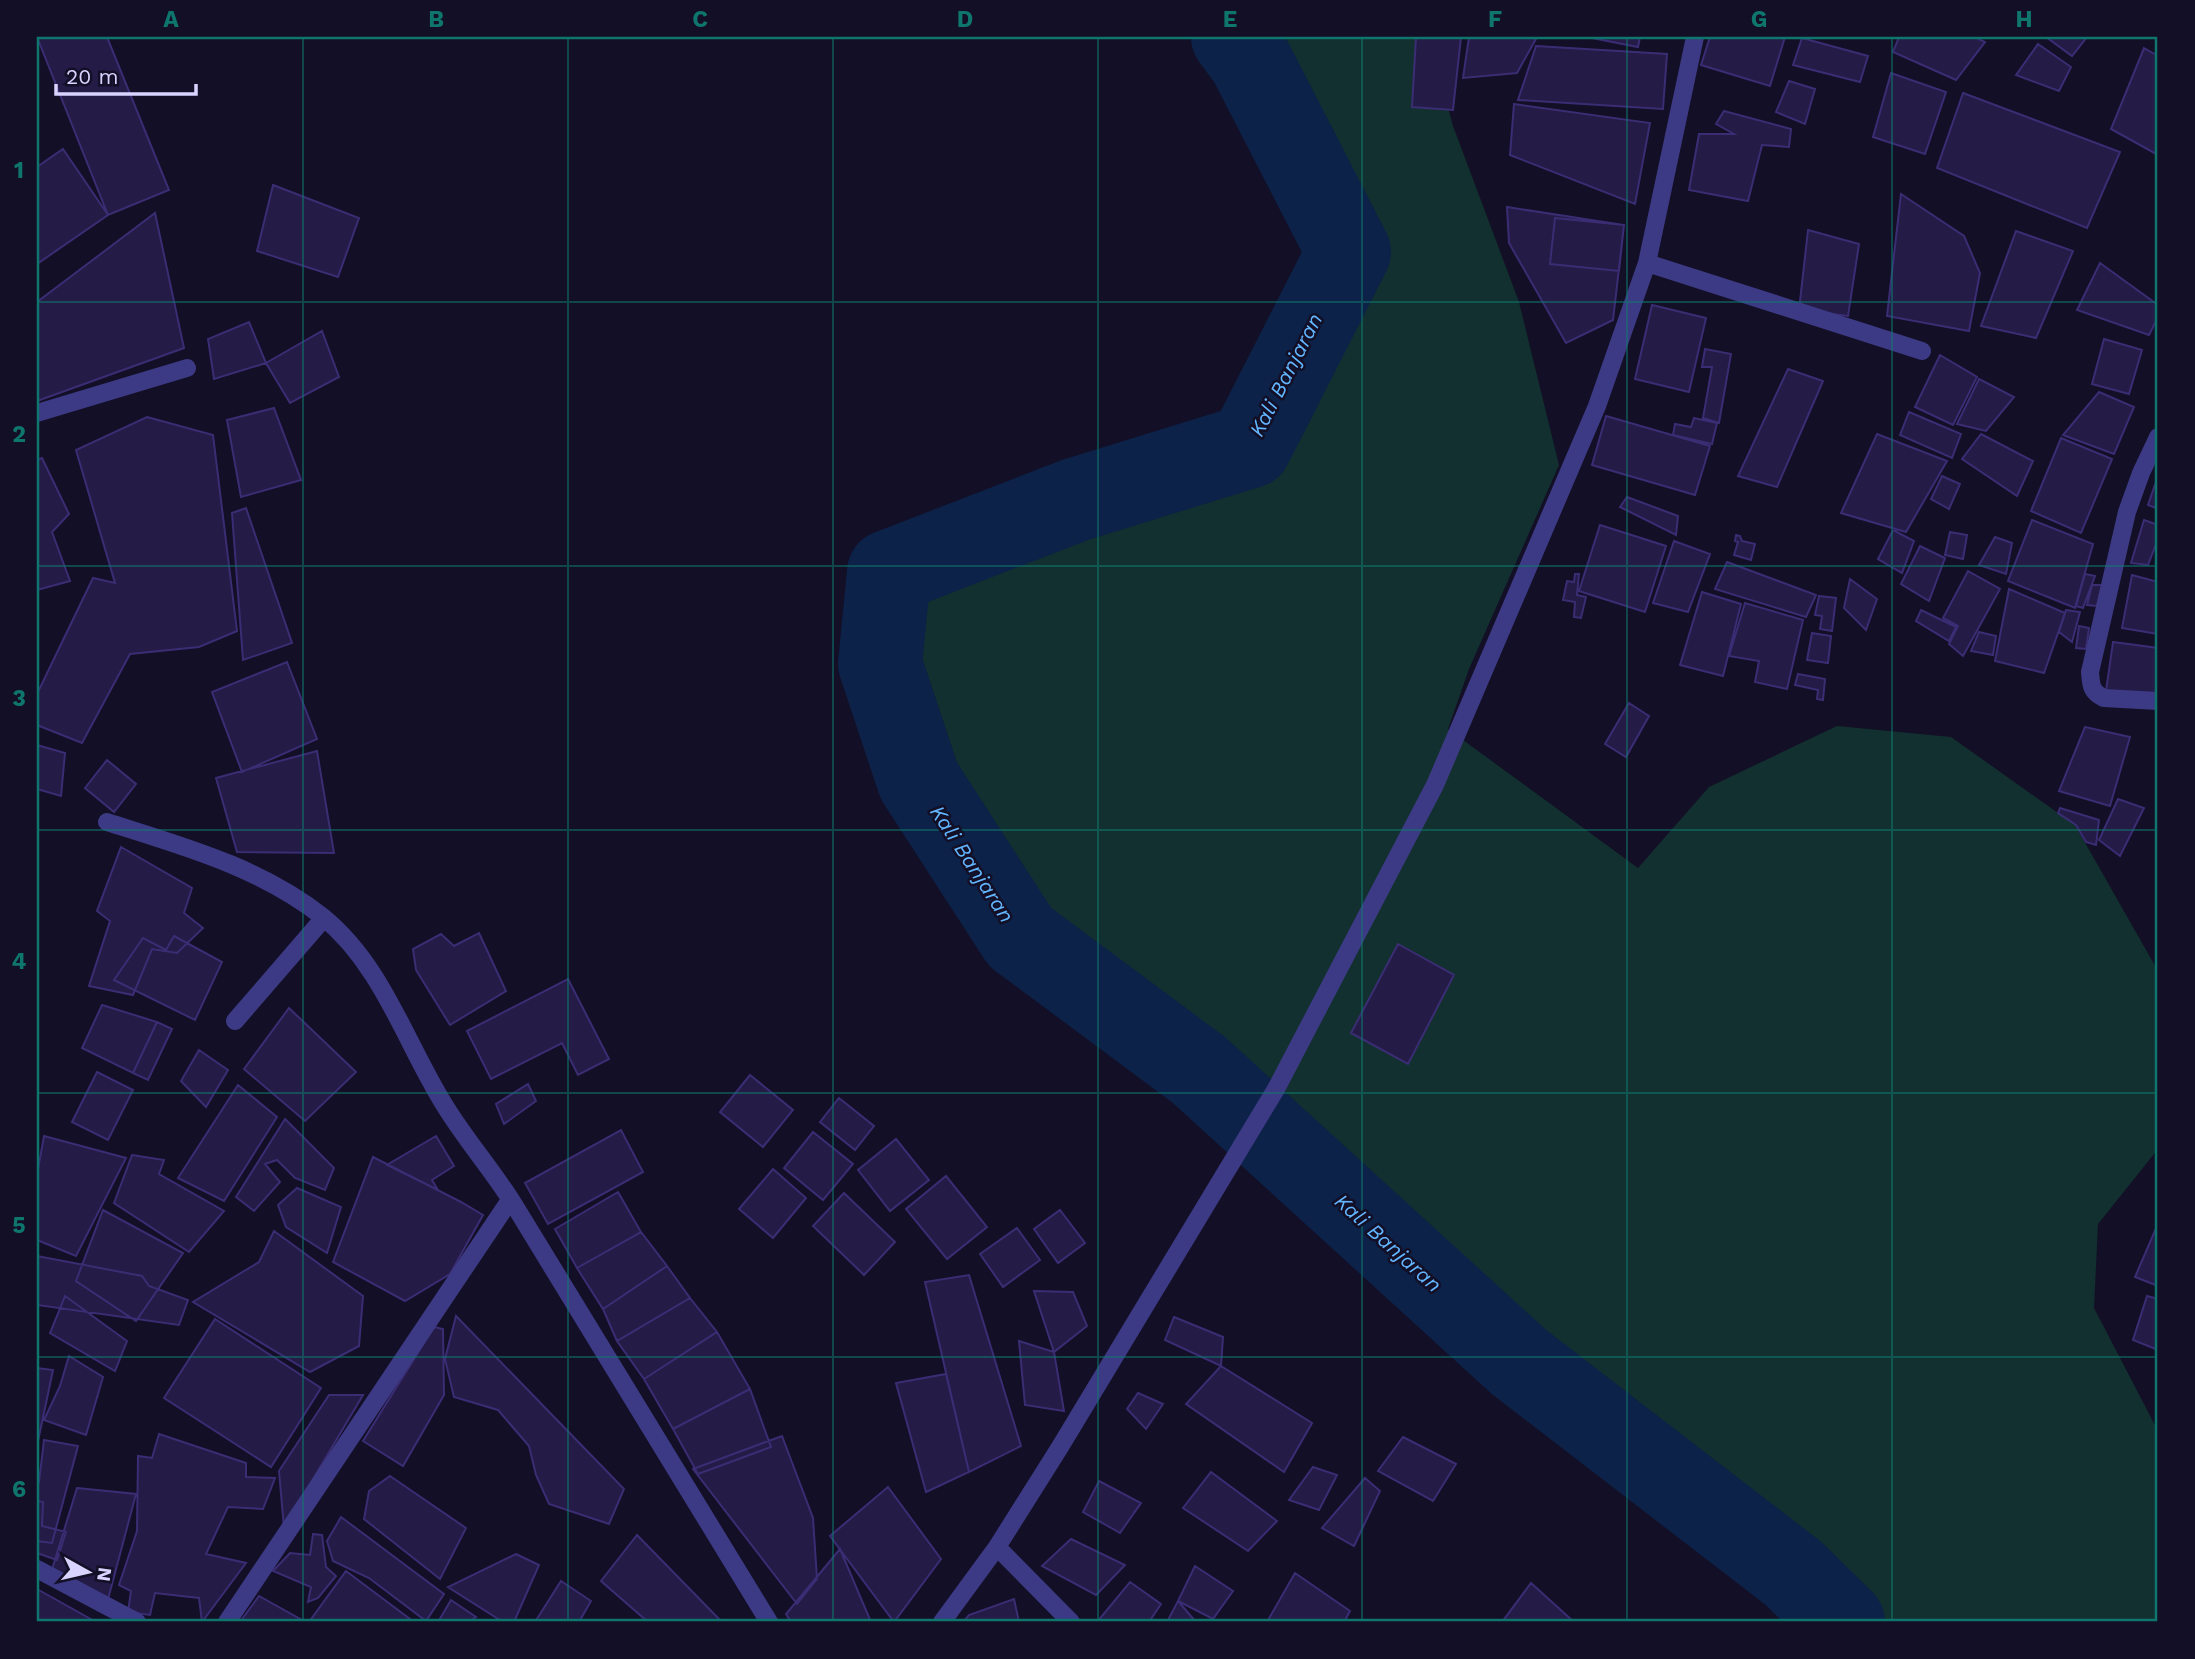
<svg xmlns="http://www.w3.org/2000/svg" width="2195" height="1659" font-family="'Work Sans',sans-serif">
	<rect width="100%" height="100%" fill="#130f26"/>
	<path fill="#12302f" d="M1233,37H1429L1453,126L1519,302L1559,465L1469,669L1448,729L1638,868L1709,787L1837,726L1951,737L2075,825L2158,971V1149L2098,1224L2094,1308L2158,1431V1622H1843L1793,1573L1519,1362L1199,1070L1020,937L919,781L880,664L889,572L1075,500L1250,446L1349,252L1250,60Z"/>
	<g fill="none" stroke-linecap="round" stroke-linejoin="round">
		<path stroke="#0c2248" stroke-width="84" d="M1233,37L1250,60L1349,252L1250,446L1075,500L889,572L880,664L919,781L1020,937L1199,1070L1519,1362L1793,1573L1843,1622"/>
	</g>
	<path fill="#241b47" stroke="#3b2d73" stroke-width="2" d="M37,37H107L169,190L108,215Z
		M1416,37H1461L1453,110L1412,107Z
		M1469,37H1537L1517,73L1463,78Z
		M1587,37H1640L1638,47Z
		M1710,37H1785L1770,86L1701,65Z
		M1899,37H1975L1985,42L1956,80L1893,52Z
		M2046,37H2087L2072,56Z
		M1802,38L1868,56L1860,82L1793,65Z
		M2038,44L2071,67L2059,91L2016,75Z
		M1536,46L1667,54L1663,109L1518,100Z
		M2144,48L2158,56V155L2111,129Z
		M1891,73L1946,92L1925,154L1873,137Z
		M1789,81L1815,89L1805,124L1776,112Z
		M1963,93L2120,152L2087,228L1937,168Z
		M1514,104L1650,123L1635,204L1510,155Z
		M1724,111L1791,129L1789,147L1762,145L1748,201L1689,190L1699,134H1734L1716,124Z
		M63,149L108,215L37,264V167Z
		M273,185L359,218L338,277L257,251Z
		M1901,194L1964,236L1980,273L1969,331L1887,316Z
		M1507,207L1624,225L1613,320L1566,343L1509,243Z
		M155,213L184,348L37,401V302Z
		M1555,218L1624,225L1619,271L1550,264Z
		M1808,230L1859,244L1848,316L1799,310Z
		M2016,231L2073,251L2036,338L1981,326Z
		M2100,263L2158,305V317L2149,335L2077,310Z
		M1652,305L1706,318L1689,392L1635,379Z
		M249,322L266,363L214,379L208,339Z
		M322,331L339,377L290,403L266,363Z
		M2104,339L2142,350L2129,394L2092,384Z
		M1705,349L1731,354L1719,423L1703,418L1712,367H1702Z
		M1940,355L1977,377L1953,425L1915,407Z
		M1788,369L1823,381L1777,487L1738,476Z
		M1979,379L2014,397L1986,431L1957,424Z
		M2099,392L2134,407L2114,454L2063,435Z
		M274,408L301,480L241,497L227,420Z
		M1909,412L1961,434L1952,458L1900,435Z
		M1606,416L1710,446L1695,495L1592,465Z
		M147,417L213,435L237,631L199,647L130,654L82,743L37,725V694L93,578L115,583L76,450Z
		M1694,418L1717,423L1712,444L1673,435L1675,424L1691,427Z
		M1877,434L1947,461L1906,532L1841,513Z
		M1981,434L2033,461L2017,496L1962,459Z
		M2061,438L2112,459L2081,533L2031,511Z
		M42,458L69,514L52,532L70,581L37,590V460Z
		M1942,476L1960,484L1949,509L1931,499Z
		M2158,476V509L2148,505Z
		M1627,497L1678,516L1676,535L1620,507Z
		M246,508L292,643L243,660L232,513Z
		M2032,520L2093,544L2075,608L2008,581Z
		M2144,520L2158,525V539L2148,565L2131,563Z
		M1600,525L1666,546L1645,612L1579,591Z
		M1893,530L1914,541L1902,573L1878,559Z
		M1950,532L1967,535L1963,559L1945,555Z
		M1736,535L1740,536L1742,541L1755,544L1751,560L1734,555L1738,542L1735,541Z
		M1995,537L2012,543L2006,574L1979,565Z
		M1674,541L1710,554L1688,612L1653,603Z
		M1920,546L1945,558L1929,601L1901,584Z
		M1727,562L1816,595L1806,617L1715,589Z
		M1968,571L2000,589L1963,656L1949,644L1958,626L1943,618Z
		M1575,574H1579L1577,595L1586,597L1581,618L1574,617L1575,602L1563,600L1567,581L1574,582Z
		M2085,574L2095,576L2083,608L2076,606Z
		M2132,575L2158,582V634L2122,628Z
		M1850,579L1877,599L1866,630L1844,608Z
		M2092,585H2102L2097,606L2087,605Z
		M2009,589L2065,613L2044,673L1995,661Z
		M1702,592L1741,604L1723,676L1680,665Z
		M1819,596L1836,598L1832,631L1820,629L1822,616L1815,615Z
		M1745,603L1803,620L1787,689L1755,682L1759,661L1729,656Z
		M1921,610L1956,627L1949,641L1916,621Z
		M2066,610L2080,612L2072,642L2059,632Z
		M2079,626L2089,628L2086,649L2076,648Z
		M1979,632L1996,636L1993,655L1971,651Z
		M1812,633L1831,636L1828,663L1807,660Z
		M2113,642L2158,648V698L2106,691Z
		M287,662L317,739L242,772L212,692Z
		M1798,674L1825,679L1823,700L1817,699L1818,690L1795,685Z
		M1629,703L1649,716L1626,757L1605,744Z
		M2085,727L2130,737L2110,806L2059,791Z
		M37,745L65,753L61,796L37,789Z
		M317,751L334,853L237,852L216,778Z
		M107,760L136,784L114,812L85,788Z
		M2118,799L2144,808L2120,856L2099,840Z
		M2060,808L2099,820L2096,845L2086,842L2076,825L2058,813Z
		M121,847L192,888L184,913L203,928L177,953L152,949L133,995L89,986L110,921L97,911Z
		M479,933L506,991L450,1025L416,970L413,949L441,934L454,946Z
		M174,936L222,962L195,1020L114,980L143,938L166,950Z
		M1398,944L1454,975L1408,1064L1351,1033Z
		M568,979L609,1059L578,1075L562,1043L491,1079L467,1031Z
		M102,1005L157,1022L133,1073L82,1048Z
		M289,1008L356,1072L305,1121L244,1069Z
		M157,1022L172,1029L148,1080L133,1073Z
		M199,1050L228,1070L206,1107L181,1081Z
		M97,1072L133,1090L108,1140L72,1122Z
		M750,1075L793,1110L763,1147L720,1112Z
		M528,1084L536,1101L504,1124L496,1104Z
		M238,1085L277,1117L224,1201L178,1178Z
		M839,1098L874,1126L855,1150L820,1122Z
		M285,1119L334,1168L325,1190L295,1178L277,1160L265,1164L280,1182L254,1211L236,1197Z
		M621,1130L643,1172L548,1224L525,1183Z
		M813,1132L853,1164L823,1200L784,1168Z
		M44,1136L126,1158L76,1256L37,1240V1175Z
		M436,1136L454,1166L432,1180L438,1190L387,1165Z
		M896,1139L929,1180L890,1211L858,1170Z
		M132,1155L164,1160L159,1174L224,1211L189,1252L114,1203Z
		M373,1157L461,1202L483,1215L450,1274L405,1301L333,1262Z
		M773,1169L806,1198L773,1238L739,1209Z
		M946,1176L987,1227L947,1259L906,1209Z
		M297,1188L341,1207L327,1253L286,1227L278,1205Z
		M618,1192L641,1232L577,1268L555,1229Z
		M844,1193L895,1242L864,1275L813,1226Z
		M103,1210L183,1253L136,1321L76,1281Z
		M1060,1210L1085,1243L1058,1263L1034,1229Z
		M2157,1226L2158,1227V1286L2135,1277Z
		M1017,1228L1040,1260L1003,1287L980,1254Z
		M274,1231L363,1296L359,1346L310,1372L193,1302L259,1262Z
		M641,1232L667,1266L603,1309L577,1268Z
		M37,1256L142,1276L149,1286L188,1300L179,1325L37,1305Z
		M667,1266L690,1298L617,1341L603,1309Z
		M969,1275L1021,1446L969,1472L925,1282Z
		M1034,1291L1073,1292L1087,1326L1054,1352Z
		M65,1296L127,1341L115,1371L50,1333Z
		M2147,1296L2158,1299V1350L2133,1340Z
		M690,1298L717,1332L644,1379L617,1341Z
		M456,1316L624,1489L609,1524L549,1504L536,1475L529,1446L498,1410L454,1397L445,1359Z
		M1174,1317L1223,1337L1221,1366L1165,1340Z
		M215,1319L321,1388L271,1467L164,1398Z
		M434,1327L443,1329L444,1395L403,1466L363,1441Z
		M717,1332L750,1389L673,1429L644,1379Z
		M1019,1341L1054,1352L1064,1411L1025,1405Z
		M69,1356L103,1377L86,1435L44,1420L60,1386Z
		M1221,1366L1312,1423L1284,1472L1186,1404Z
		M37,1368L53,1370L37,1446Z
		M946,1374L969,1472L926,1492L896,1383Z
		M750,1389L771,1447L698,1474L673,1429Z
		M1138,1393L1163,1404L1146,1429L1127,1409Z
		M329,1395H363L284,1528L279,1471Z
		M159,1434L246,1463V1477L275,1478L263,1509L228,1507L206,1554L246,1563L202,1622L199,1598L155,1593L150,1615L128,1612L131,1591L119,1585L137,1531L138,1456L152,1458Z
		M782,1436L813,1518L817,1579L797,1604L693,1469Z
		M1403,1437L1456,1464L1433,1501L1378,1471Z
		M44,1440L78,1446L52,1543L37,1541V1481L39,1482Z
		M1313,1467L1337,1475L1319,1510L1289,1500Z
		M1211,1472L1277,1521L1248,1551L1183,1508Z
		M390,1476L466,1528L440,1579L364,1519L369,1491Z
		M1365,1478L1380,1491L1354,1546L1322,1528Z
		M1099,1481L1141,1503L1120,1533L1083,1512Z
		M888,1487L941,1559L894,1622L830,1536Z
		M77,1488L136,1494L107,1603L50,1576Z
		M37,1501L43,1502L42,1526L66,1532L57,1560L37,1553Z
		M341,1517L444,1594L426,1621L369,1578L333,1561L327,1541Z
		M313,1534L322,1535L326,1567L336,1576L318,1598L308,1602L311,1587L273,1571L290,1553L310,1555Z
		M637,1535L722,1622H648L601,1581Z
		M1071,1539L1125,1565L1096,1595L1042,1566Z
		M840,1549L871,1622H791L786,1614Z
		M516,1554L539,1565L514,1622H503L448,1587Z
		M1195,1566L1233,1591L1213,1619L1178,1601Z
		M346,1571L414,1622H309Z
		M1295,1573L1350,1611L1344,1622H1267Z
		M561,1581L591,1601L579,1622H535Z
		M1130,1582L1161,1604L1149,1622H1097Z
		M1531,1583L1574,1622H1502Z
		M37,1589L96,1622H37Z
		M259,1596L302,1620L303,1622H240Z
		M1014,1599L1019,1622H963L969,1615Z
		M451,1600L476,1617L469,1622H438Z
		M1178,1601L1196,1622H1167Z"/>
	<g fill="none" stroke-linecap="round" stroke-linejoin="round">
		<path stroke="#3d3a85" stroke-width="18" d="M1647,263L1922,351
			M37,413L187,368
			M2158,437L2141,473L2127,512L2090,672C2091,685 2091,692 2104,698L2158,701
			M107,822C182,846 260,867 323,917C383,966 405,1042 445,1106C466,1140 492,1170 513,1203C599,1342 683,1483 769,1622
			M235,1021L324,918
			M997,1547L1071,1622
			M37,1569L137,1622
			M227,1622L510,1200
			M942,1622L997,1547L1060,1447L1276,1089L1435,785L1597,406L1647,263L1695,37"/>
	</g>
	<path fill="none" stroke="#0f766e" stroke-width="2" stroke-opacity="0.55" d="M303,37V1622M568,37V1622M833,37V1622M1098,37V1622M1362,37V1622M1627,37V1622M1892,37V1622M37,302H2158M37,566H2158M37,830H2158M37,1093H2158M37,1357H2158"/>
	<g text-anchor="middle" stroke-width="5" stroke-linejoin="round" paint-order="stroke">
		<g font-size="21" font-style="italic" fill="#62b6ff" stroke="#130f26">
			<text transform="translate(1286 375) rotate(-63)" y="7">Kali Banjaran</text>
			<text transform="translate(972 864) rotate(57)" y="7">Kali Banjaran</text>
			<text transform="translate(1388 1243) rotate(42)" y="7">Kali Banjaran</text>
		</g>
	</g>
	<rect width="2195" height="1659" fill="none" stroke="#130f26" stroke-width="77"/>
	<g transform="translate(88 1572) rotate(98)" stroke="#130f26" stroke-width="5" paint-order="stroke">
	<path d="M0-5L12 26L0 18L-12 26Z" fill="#d9d4ff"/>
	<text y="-10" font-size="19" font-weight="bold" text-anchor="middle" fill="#d9d4ff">N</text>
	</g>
	<path d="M56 84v10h140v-10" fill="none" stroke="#d9d4ff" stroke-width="3.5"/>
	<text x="66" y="84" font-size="21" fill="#d9d4ff" stroke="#130f26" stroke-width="5" paint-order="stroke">20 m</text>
	<rect x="38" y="38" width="2118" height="1582" fill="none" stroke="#0f766e" stroke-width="2.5"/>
	<g font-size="23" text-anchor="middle" font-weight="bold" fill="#0f766e">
		<text x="171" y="27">A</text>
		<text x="436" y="27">B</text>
		<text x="700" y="27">C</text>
		<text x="965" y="27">D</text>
		<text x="1230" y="27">E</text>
		<text x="1495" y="27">F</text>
		<text x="1759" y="27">G</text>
		<text x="2024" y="27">H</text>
		<text x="19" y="178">1</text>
		<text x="19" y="442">2</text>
		<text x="19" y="706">3</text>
		<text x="19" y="969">4</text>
		<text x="19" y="1233">5</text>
		<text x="19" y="1497">6</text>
	</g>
</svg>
